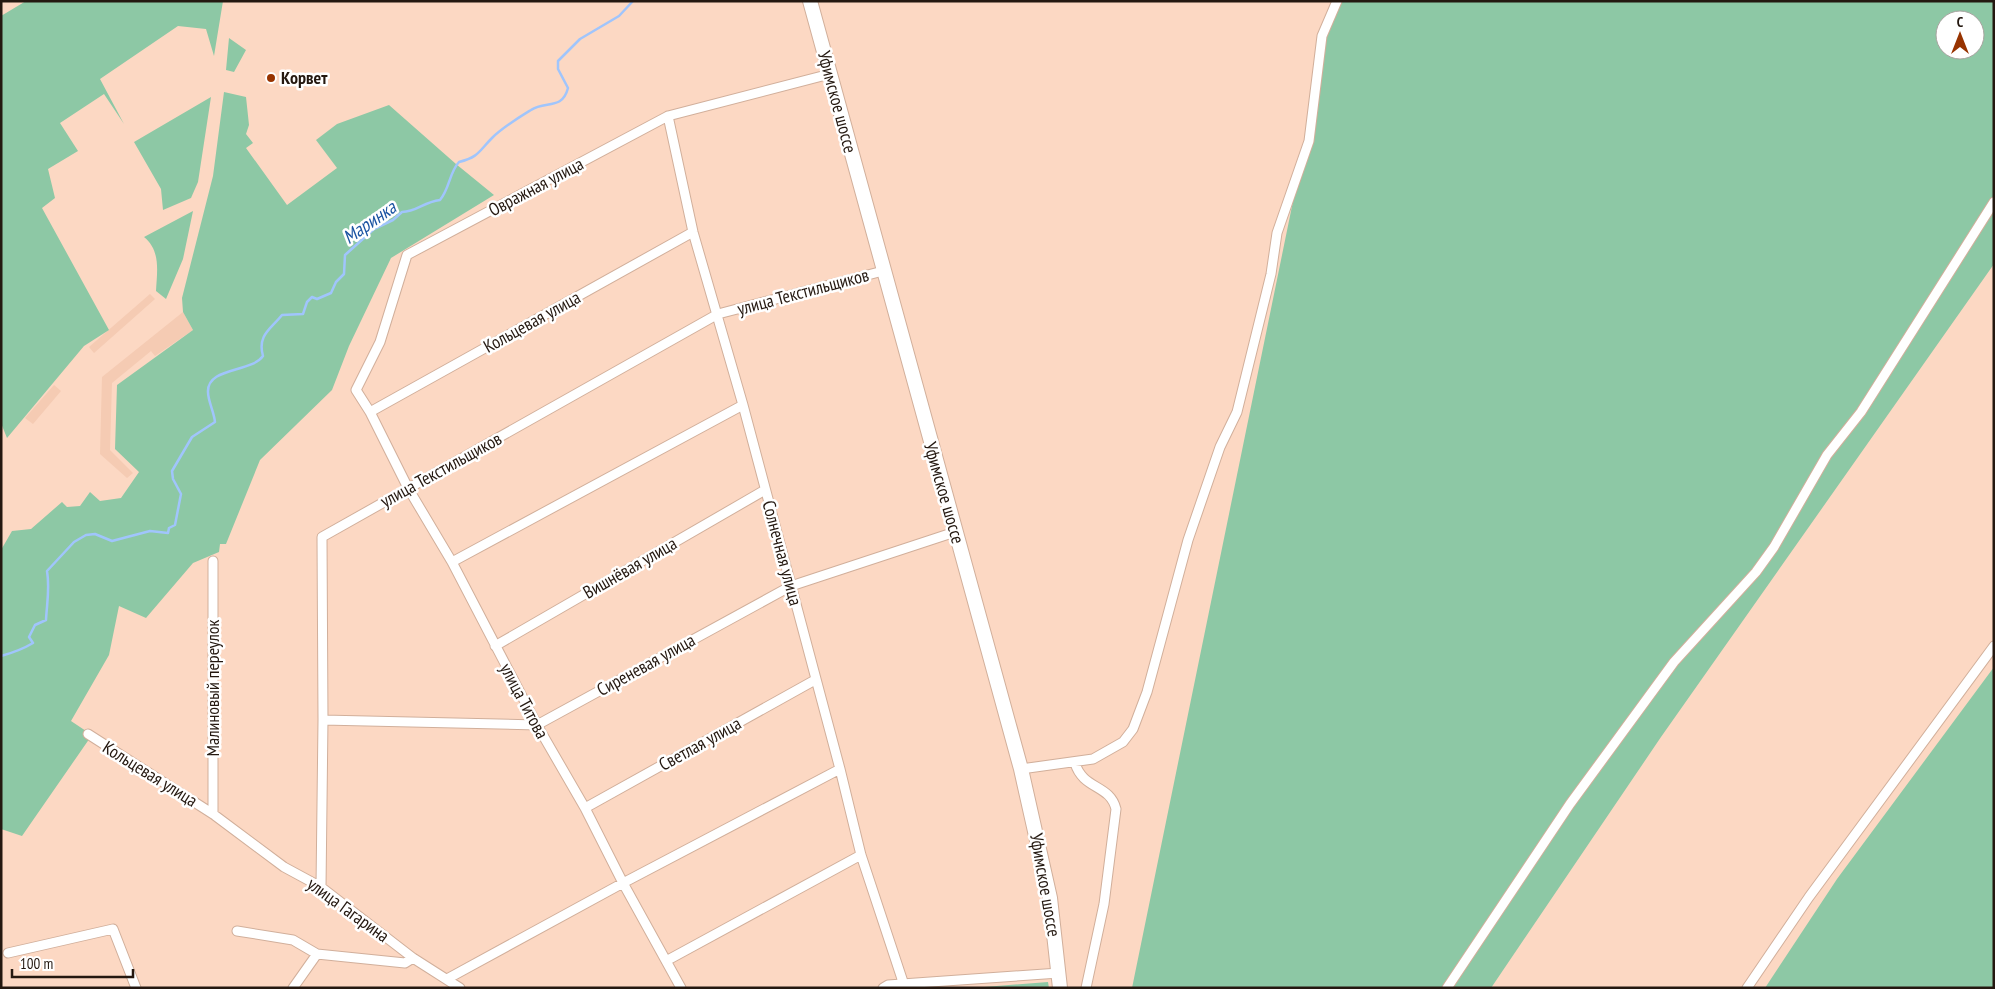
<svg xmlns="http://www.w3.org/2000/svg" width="1995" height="989" font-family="'PT Sans Narrow',sans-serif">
	<rect width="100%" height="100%" fill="#fcd8c3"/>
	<path fill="#f5cbb3" d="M150,294L155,299L94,353L89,347Z
		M183,312L193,330L155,356L151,351L112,383L110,450L133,473L127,478L100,454L102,377Z
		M54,385L61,391L33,424L25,418Z"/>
	<path fill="#8dc8a5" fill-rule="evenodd" d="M26,1H223L214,56L206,29L178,26L100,79L124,124L104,94L60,123L78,151L48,169L55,198L42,208L109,330L84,346L7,438L1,423V16Z
		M1334,1H1994V264L1661,737L1491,988H1132ZM1945,20H1975V50H1945Z
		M229,38L246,50L234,72L226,70Z
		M224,92L246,97L249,125L246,134L253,143L246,148L287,205L337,168L316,140L337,124L389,105L456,164L494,195L391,258L349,346L332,390L260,460L226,544H220L219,552L193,563L146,618L119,606L109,655L71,721L92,735L22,836L1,829V550L12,531L31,529L62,502L67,507L80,506L90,492L100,501L121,498L139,472L115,449L117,385L193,330L183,312L182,298L213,176Z
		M211,97L198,182L191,198L163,210L161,189L134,142Z
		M193,211L183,259L166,299L156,291C157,271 161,251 144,237Z
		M1994,667V988H1765L1837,879Z
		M1048,982L1049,988H972Z"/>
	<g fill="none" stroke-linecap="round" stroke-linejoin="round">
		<path stroke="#a0c5fc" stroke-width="2.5" d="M1,656C12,653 23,649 33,643L29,637L35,625L46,620C47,602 50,588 47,571L74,542L86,535L95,534L112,541L150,531L168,533L169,528L175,525L181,494L173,479L172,471L192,437L215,422C214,412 208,401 208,392C207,367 251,373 263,356C257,335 271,329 282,315L303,314L307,302L312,297L317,299L331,293L336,282L344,274L345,255L374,229L393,220L402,212C417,212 423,202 440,200C450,188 449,173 459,162C479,157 479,151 492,138C503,127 518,118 531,110C545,100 562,111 568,88L558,69V61L580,39L619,16L633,1"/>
		<defs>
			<path id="street" d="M668,116L693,232L743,405L840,769L861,855L905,988
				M370,412L693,232
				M213,561V814
				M452,562L743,405
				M495,646L765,490
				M323,720L537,725L791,586L955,532
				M88,734L213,814L284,867L321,887L413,958L460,988
				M1075,763C1083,790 1110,784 1116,809L1104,904L1086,988
				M1021,769L1093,759L1123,742L1133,729L1147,692L1188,540L1220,447L1237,412L1271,274L1277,233L1309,141L1322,36L1337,1
				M585,808L815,680
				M321,887L323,720L322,537L718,314L883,271
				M237,931L293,940L317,954
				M8,953L113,929L136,988
				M666,961L861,855
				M447,979L623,883L840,769
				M293,988L317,954L405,963L413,958
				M681,988L623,883L585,808L537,725L452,562L408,488L370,412L356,390L380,342L407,255L668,116L830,74
				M883,988L888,985L1059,973
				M1447,988L1570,804L1674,662L1756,572L1774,547L1827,455L1861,412L1994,202
				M1747,988L1809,897L1994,646"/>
			<path id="primary" d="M810,1L1021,769L1050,898L1060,988"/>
		</defs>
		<use href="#street" stroke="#d1af9b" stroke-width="11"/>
		<use href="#primary" stroke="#d1af9b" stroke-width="16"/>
		<use href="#street" stroke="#fff" stroke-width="9"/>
		<use href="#primary" stroke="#fff" stroke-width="14"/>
	</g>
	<circle fill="#973300" stroke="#fff" stroke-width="2" cx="271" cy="78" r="5"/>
	<g text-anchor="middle" stroke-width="5" stroke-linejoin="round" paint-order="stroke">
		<g font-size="18" font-weight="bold" fill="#241810" stroke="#fff" text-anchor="start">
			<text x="281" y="84">Корвет</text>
		</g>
		<g font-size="18" fill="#241810" stroke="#fff">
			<text transform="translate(837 102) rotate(75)" y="6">Уфимское шоссе</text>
			<text transform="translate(536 187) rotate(-28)" y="6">Овражная улица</text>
			<text transform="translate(803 292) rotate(-15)" y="6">улица Текстильщиков</text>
			<text transform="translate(532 322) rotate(-29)" y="6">Кольцевая улица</text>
			<text transform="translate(441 470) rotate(-29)" y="6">улица Текстильщиков</text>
			<text transform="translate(944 493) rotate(74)" y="6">Уфимское шоссе</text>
			<text transform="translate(782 553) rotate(75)" y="6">Солнечная улица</text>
			<text transform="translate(630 568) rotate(-30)" y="6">Вишнёвая улица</text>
			<text transform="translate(646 665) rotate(-29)" y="6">Сиреневая улица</text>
			<text transform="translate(213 688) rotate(-90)" y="6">Малиновый переулок</text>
			<text transform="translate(524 701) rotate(62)" y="6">улица Титова</text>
			<text transform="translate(700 744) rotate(-29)" y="6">Светлая улица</text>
			<text transform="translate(150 774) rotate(32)" y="6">Кольцевая улица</text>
			<text transform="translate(1045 885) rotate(80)" y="6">Уфимское шоссе</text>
			<text transform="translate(348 910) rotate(36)" y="6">улица Гагарина</text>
		</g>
		<g font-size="19" font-style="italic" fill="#1b54a2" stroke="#fff">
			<text transform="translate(369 222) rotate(-35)" y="7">Маринка</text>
		</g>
	</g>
	<rect width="1995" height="989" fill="none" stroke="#241810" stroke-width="5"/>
	<g transform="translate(1960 35)"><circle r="24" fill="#ffffff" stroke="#a7a39f"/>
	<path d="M0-4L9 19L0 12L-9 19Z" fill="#973300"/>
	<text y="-8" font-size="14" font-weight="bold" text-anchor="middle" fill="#241810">С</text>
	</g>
	<path d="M12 969v8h121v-8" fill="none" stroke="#241810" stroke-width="2.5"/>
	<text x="20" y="969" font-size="15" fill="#241810" stroke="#ffffff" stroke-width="4" paint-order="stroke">100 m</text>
</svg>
